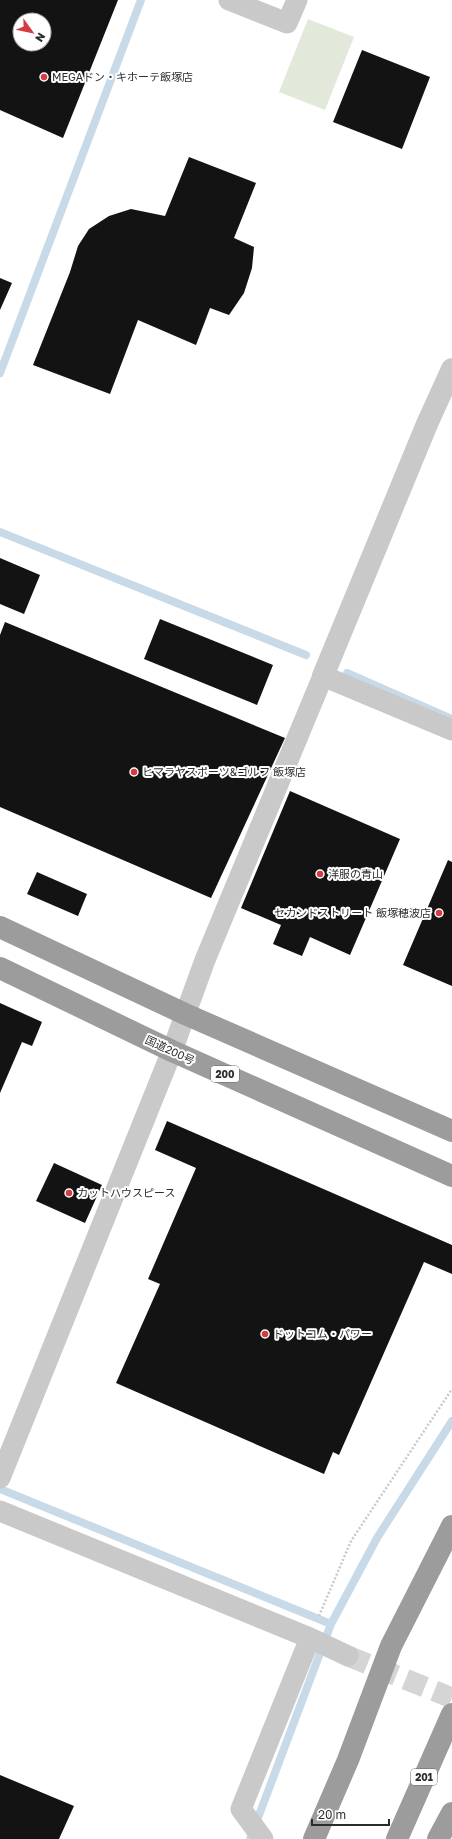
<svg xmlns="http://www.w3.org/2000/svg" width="452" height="1839" font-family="'Golos Text','Noto Sans JP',sans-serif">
	<rect width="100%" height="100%" fill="#fff"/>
	<path fill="#e2e9da" d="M308,19L354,37L325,110L279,92Z"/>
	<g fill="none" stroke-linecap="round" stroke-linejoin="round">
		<path stroke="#c8dae7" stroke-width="8" d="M0,373L141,0
			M0,532L306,655
			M347,673L452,719
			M0,1489L331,1624
			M250,1839L331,1624L377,1538L452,1421"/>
	</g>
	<path fill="#131313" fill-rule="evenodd" d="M0,0H118L63,138L0,110ZM20,20H44V44H20Z
		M362,50L430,77L402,149L333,122Z
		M189,157L256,183L234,238L254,247L252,268L244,293L229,315L210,308L196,345L138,320L110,394L33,365L70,272L78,246L89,229L109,216L131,209L165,216Z
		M0,278L12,283L0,310Z
		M0,558L40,575L24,614L0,604Z
		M160,619L273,665L257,705L144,659Z
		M5,622L285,738L211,898L0,807V635Z
		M290,791L400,839L350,955L310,937L302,956L273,944L281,925L241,908Z
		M448,860L452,862V986L403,965Z
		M37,872L87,894L78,916L27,894Z
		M0,1003L42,1022L32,1046L22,1042L0,1093Z
		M167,1121L452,1245V1274L424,1262L339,1455L333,1452L324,1474L116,1383L160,1284L148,1279L196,1168L155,1150Z
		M54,1163L102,1185L85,1223L36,1201Z
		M0,1775L74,1806L59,1839H0Z"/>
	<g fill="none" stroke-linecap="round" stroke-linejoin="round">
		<path stroke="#d5d5d5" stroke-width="21" stroke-dasharray="21 10" stroke-linecap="butt" d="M348,1656L452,1698"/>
		<path stroke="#c9c9c9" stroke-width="2.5" stroke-dasharray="2 2" stroke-linecap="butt" d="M319,1616L351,1541L452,1389"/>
		<path stroke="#c9c9c9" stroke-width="21" d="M229,0L287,23L297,0
			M0,1478L172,1051L205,960L323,676L452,730
			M0,1511L310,1638L348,1656
			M263,1839L241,1809L310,1638"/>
		<path stroke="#c9c9c9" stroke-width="22" d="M323,676L427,424L452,369"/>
		<path stroke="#9c9c9c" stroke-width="22" d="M0,927L185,1014L452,1131
			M0,968L172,1051L452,1176
			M314,1839L348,1760L391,1646L452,1526
			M397,1839L452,1714
			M438,1839L452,1813"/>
	</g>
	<g fill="#d63b41" stroke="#fff" stroke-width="1.5">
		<circle cx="44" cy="77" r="4"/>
		<circle cx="134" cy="772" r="4"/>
		<circle cx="320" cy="874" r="4"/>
		<circle cx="439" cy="913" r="4"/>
		<circle cx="69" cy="1193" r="4"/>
		<circle cx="265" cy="1334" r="4"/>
	</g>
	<g text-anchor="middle" stroke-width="4" stroke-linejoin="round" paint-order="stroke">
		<g fill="#fff" stroke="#6b6b6b" stroke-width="1">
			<rect x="211" y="1066" width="28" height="16" rx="3"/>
			<rect x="411" y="1769" width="26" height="16" rx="3"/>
		</g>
		<g font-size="10" font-weight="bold" fill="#2c2c2c">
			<text x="225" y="1078">200</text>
			<text x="424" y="1781">201</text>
		</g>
		<g font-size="11" fill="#2c2c2c" stroke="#fff" text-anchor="start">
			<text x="52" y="81">MEGAドン・キホーテ飯塚店</text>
			<text x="142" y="776">ヒマラヤスポーツ&amp;ゴルフ 飯塚店</text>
			<text x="328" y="878">洋服の青山</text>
			<text x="431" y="917" text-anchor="end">セカンドストリート 飯塚穂波店</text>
			<text x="77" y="1197">カットハウスピース</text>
			<text x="273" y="1338">ドットコム・パワー</text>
		</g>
		<g font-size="11" fill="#2c2c2c" stroke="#fff">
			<text transform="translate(170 1050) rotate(25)" y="4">国道200号</text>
		</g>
	</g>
	<g transform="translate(32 32) rotate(123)"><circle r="19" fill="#ffffff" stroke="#ababab"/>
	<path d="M0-3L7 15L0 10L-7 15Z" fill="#d63b41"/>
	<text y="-6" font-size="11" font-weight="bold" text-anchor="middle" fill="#2c2c2c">N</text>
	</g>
	<path d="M312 1819v6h77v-6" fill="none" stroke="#2c2c2c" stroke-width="2"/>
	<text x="318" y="1819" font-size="12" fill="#2c2c2c" stroke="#ffffff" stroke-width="3" paint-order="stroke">20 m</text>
</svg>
